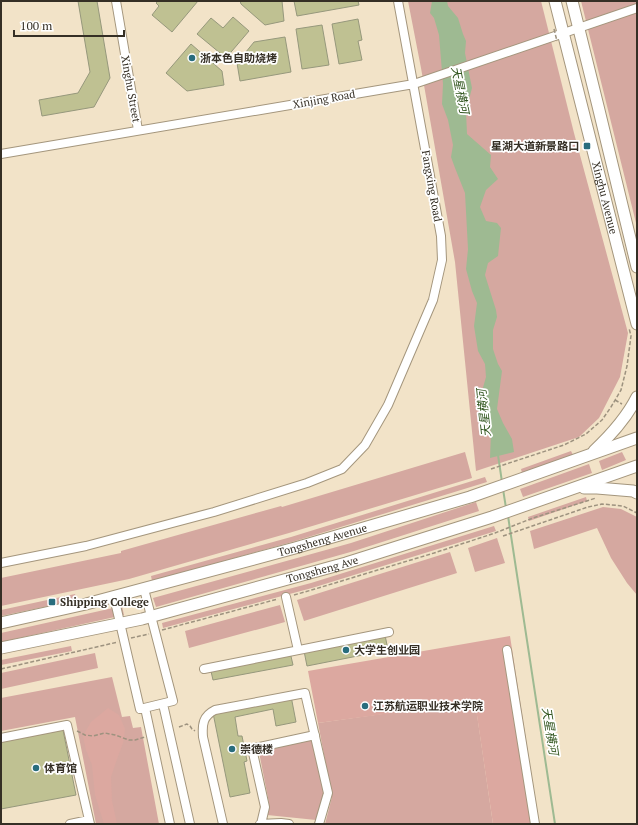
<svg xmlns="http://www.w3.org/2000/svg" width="638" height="825" font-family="'PT Serif','Noto Sans SC',serif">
	<rect width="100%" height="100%" fill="#f2e3c8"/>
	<path fill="#d5a8a0" d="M408,1H541L574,133L628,333L620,377L599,418L579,437L476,471L455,262L421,68Z
		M581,1H637V227Z
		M571,451L573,455L522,473L521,469Z
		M465,452L472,478L289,533L129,579L1,606V578L121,553V551L281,506L282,507Z
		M622,452L626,460L602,470L599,461Z
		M589,464L592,473L523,497L520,489Z
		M485,477L487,482L292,542L152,581L151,576L291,537Z
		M586,497L587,501L529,521L528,517Z
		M476,502L479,511L354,551L156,607L153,598L351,543Z
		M603,507L621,509L637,517V595L627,583L611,558L597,528L534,549L530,531Z
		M494,526L496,531L312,588L163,628L162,623L311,583Z
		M497,538L505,563L475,572L468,548Z
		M450,552L457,573L304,621L297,600Z
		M75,594L77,600L1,616V610Z
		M280,605L285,622L189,648L185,631Z
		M122,606L124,615L1,642V633Z
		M71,646L72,651L1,665V660Z
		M95,653L98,668L1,689V673Z
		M112,677L122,717L130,716L133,728L141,727L159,824H96L75,717L1,731V698Z
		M475,701L493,824H325L332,797L318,723Z
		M312,737L325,794L316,820L267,815L269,803L258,747Z"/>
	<path fill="#dca8a0" d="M510,636L539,824H493L475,702L318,723L308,671Z
		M108,708L119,715L125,729L123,743L117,759L111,777L112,801L117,824H104L95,795L92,765L86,750L83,736L91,722Z"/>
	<path fill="#9eba92" d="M432,1H447L448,6L458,18L463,34L466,41L465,53L472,88L466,111L467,134L491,155L490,167L498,179L486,190L480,207L486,221L497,223L501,228L498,256L488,263L485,275L496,310L497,317L493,330V349L498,364L502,371L497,409L503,423L512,439L514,452L490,458L491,432L483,410L482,391L486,377L485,364L478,351L474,326L477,303L472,291L466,269L468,249L465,193L455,168L451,157L453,145L448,120L442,104L443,84L439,35L434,18L430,13Z"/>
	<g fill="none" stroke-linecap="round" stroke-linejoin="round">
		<path stroke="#9eba92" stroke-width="2" d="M498,455L502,482
			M503,489L506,508
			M508,516L555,824"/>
	</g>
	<path fill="#bfc192" stroke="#96987c" d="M78,1H97L110,78L94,107L42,116L39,100L78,93L90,72Z
		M158,1H198L172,32L152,15L159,6L156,3Z
		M240,1H282L284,21L265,25L241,4Z
		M294,1H358L359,5L297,16Z
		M233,17L249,31L226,58L197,34L211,18L223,28Z
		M358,19L362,40L358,41L362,60L339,64L332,24Z
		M322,25L329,65L302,69L296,29Z
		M285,37L291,72L240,81L237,63L254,42Z
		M191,44L222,71L224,85L187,91L166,73Z
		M385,635L388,650L307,666L304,651Z
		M290,652L293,665L213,680L210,667Z
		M291,696L296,722L276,726L273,709L235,717L238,736H242L247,761L244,762L250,793L230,797L212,708Z
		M63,730L76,795L1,809V742Z"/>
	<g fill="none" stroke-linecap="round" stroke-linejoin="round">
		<defs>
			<path id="minor" d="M116,1L138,130
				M1,154L414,84L637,8
				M1,563L86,546L214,512L307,483L342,469L365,445L388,405L433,300L442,260L441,236L398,1
				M114,597L140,709L173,701L144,589
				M286,597L298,650
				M507,650L535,824
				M204,669L389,632
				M163,704L190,824
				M145,708L170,824
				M1,738L67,725L90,824
				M70,824L89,820
				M223,824L203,737C202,724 203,716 215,710L305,693L328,793L319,824
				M260,824L281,823L289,824
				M261,824L265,807L253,753L255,748L315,735"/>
			<g id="major">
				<path id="s1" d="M555,1L637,324"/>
				<path d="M572,1L598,106L637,267"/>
				<path d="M594,451C611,435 627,417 637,397"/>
				<path d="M584,488H597L633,491L637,493"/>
				<path id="s2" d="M1,623L86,604L295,548L470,497L637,438"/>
				<path id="s3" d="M1,648L142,619L346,563L492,517L637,466"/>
			</g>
		</defs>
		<use href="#minor" stroke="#a4967d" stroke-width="10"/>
		<use href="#major" stroke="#a4967d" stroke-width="13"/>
		<path stroke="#9d927f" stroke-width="1.5" stroke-dasharray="4 2" stroke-linecap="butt" d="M615,400L622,404
			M491,469L564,445L586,434L602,420L611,407L621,390L627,366L631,336L629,328
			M503,536L588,507L602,504L623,506L637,513
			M294,595L315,589L434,553L495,533L533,518L596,498
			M162,630L278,599
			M131,638L149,634
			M1,669L118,642
			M179,727L187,724L190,726L192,729L195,731
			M77,731L85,735L93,736L105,733L115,735L129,740H135L145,737"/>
		<use href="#minor" stroke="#fff" stroke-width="8"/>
		<use href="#major" stroke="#fff" stroke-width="11"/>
		<path stroke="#9d927f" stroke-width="1.5" stroke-dasharray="4 2" stroke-linecap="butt" d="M554,29L557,41"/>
	</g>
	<g fill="#296d7d" stroke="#fff" stroke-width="1.5">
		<circle cx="192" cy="58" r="4"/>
		<rect x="583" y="142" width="8" height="8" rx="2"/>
		<rect x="48" y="598" width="8" height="8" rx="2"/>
		<circle cx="346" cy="650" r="4"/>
		<circle cx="365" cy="706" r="4"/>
		<circle cx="232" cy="749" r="4"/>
		<circle cx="36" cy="768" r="4"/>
	</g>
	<g text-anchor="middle" stroke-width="3.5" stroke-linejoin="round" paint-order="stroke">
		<g font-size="11" font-weight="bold" fill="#352f25" stroke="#fff" text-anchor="start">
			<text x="200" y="62">浙本色自助烧烤</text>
			<text x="579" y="150" text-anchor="end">星湖大道新景路口</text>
			<text x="60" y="606">Shipping College</text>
			<text x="354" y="654">大学生创业园</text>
			<text x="373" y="710">江苏航运职业技术学院</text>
			<text x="240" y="753">崇德楼</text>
			<text x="44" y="772">体育馆</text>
		</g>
		<g font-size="11" fill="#352f25" stroke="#fff">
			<text transform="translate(131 89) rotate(80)" y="4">Xinghu Street</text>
			<text transform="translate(324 99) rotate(-10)" y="4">Xinjing Road</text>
			<text transform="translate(432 186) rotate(80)" y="4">Fangxing Road</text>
			<text dy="4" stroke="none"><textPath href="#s1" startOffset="203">Xinghu Avenue</textPath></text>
			<text dy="4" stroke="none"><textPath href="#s2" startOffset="332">Tongsheng Avenue</textPath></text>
			<text dy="4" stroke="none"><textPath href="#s3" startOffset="331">Tongsheng Ave</textPath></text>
		</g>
		<g font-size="12" font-style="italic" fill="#31551e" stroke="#fff">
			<text transform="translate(460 90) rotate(79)" y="4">天星横河</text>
			<text transform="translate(484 413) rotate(-96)" y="4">天星横河</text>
			<text transform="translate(550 731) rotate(81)" y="4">天星横河</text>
		</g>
	</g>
	<rect width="638" height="825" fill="none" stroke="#352f25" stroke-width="4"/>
	<path d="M14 30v6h110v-6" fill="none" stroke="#352f25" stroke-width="2"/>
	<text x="20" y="30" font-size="12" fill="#352f25" stroke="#ffffff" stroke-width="3" paint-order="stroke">100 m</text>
</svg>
